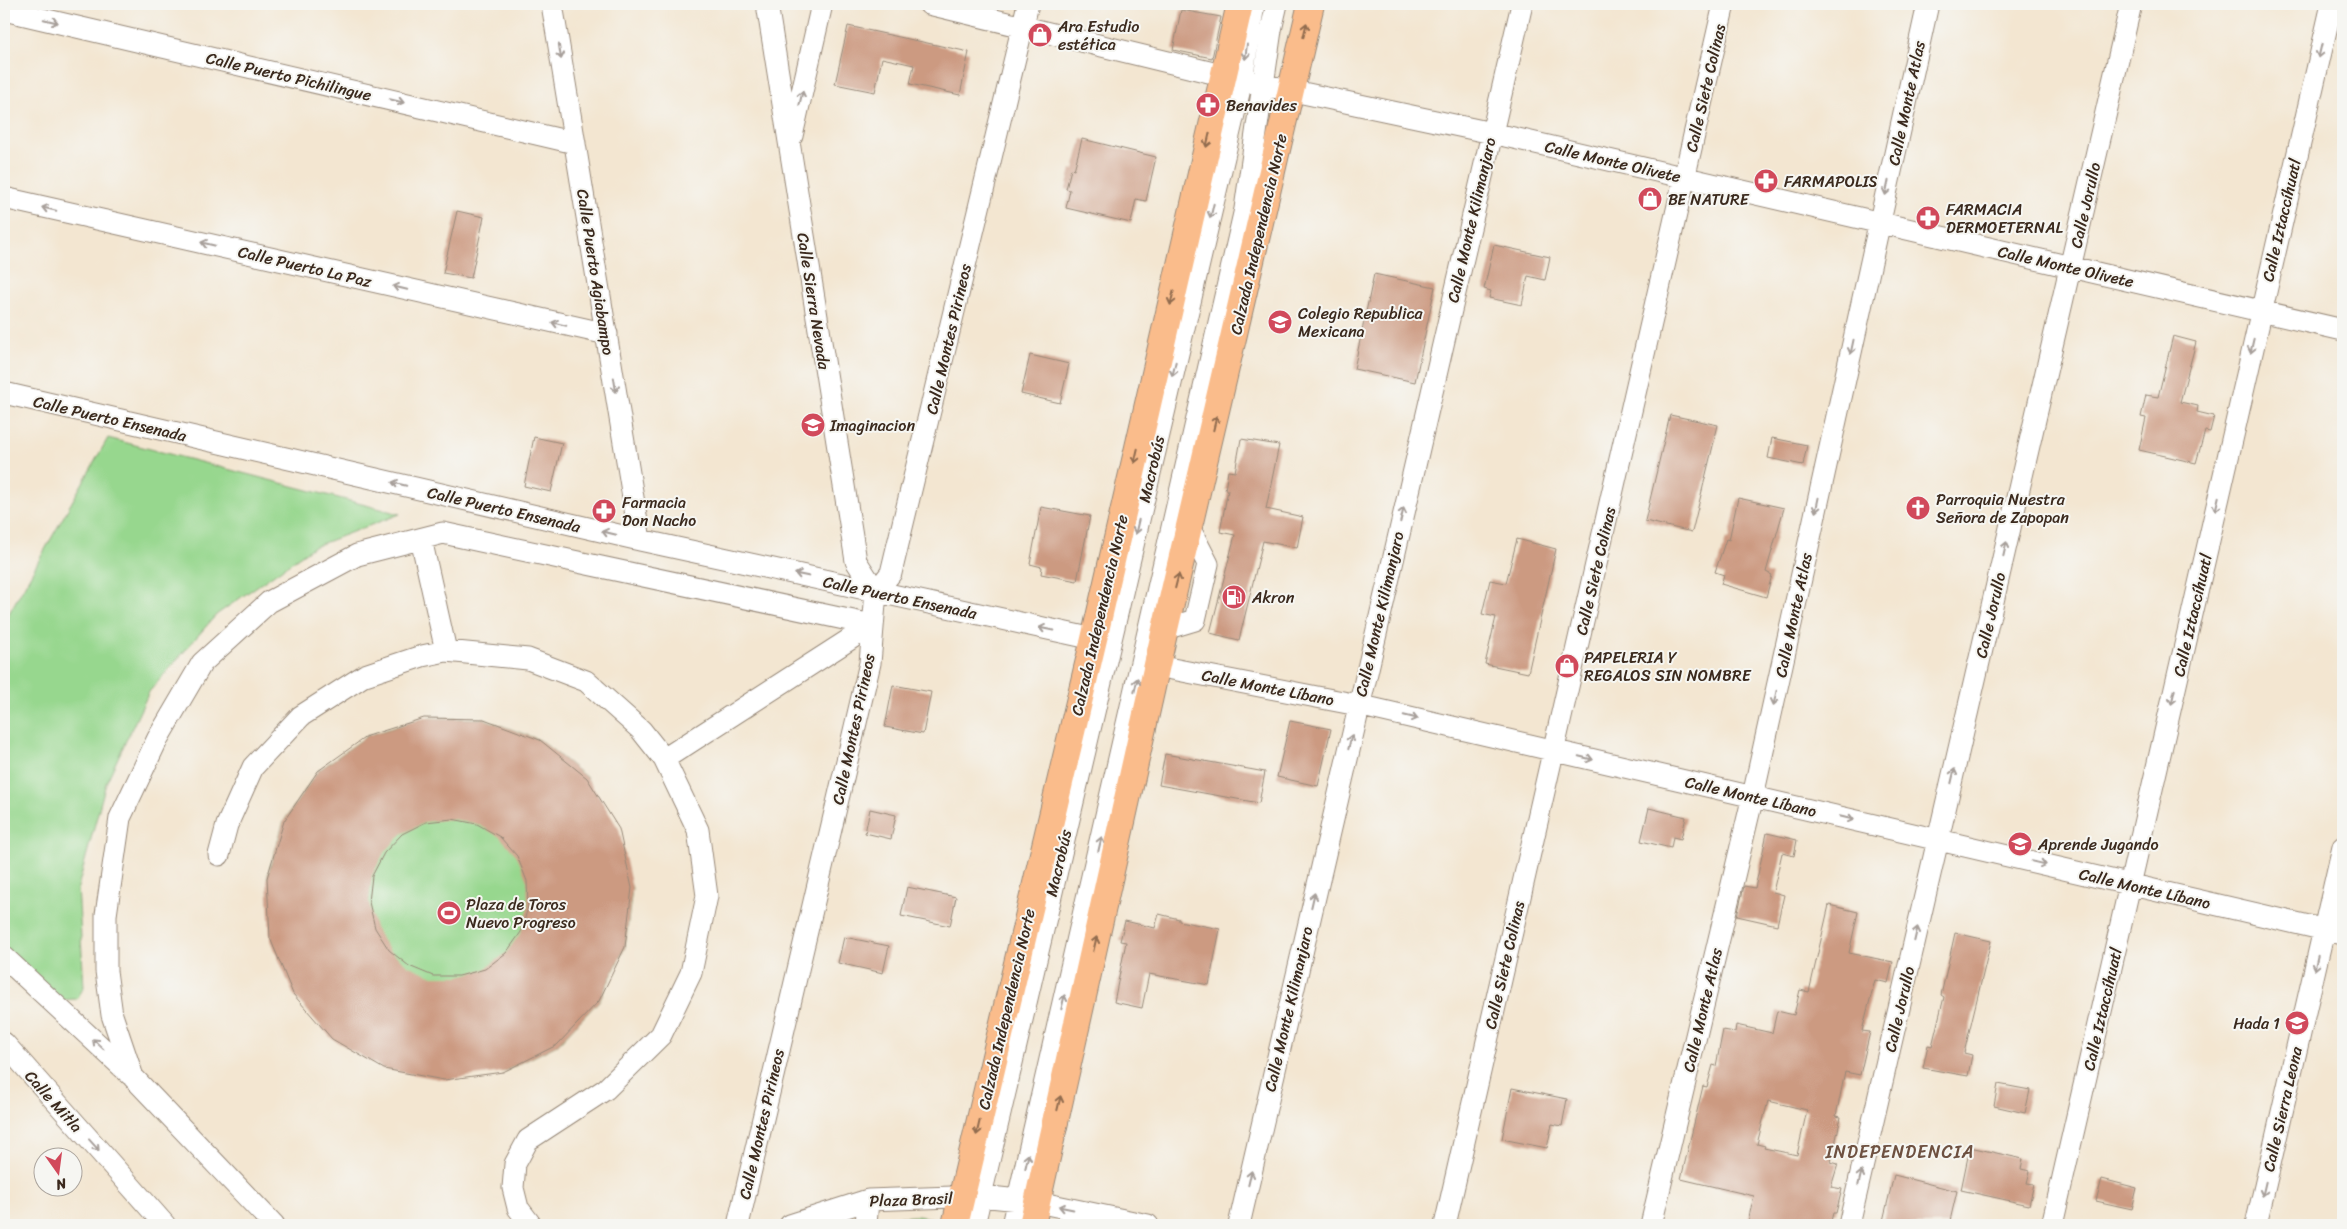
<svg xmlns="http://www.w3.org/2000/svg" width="2347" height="1229" font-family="Sriracha,sans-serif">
	<rect width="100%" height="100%" fill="#f6f6f2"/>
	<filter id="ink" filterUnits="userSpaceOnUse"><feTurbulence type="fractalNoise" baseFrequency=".02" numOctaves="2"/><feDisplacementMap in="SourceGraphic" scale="10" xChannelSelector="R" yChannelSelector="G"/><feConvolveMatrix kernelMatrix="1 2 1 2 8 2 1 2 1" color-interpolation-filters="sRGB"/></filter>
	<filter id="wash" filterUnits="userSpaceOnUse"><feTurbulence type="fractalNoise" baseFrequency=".0096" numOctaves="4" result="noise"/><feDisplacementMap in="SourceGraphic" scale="20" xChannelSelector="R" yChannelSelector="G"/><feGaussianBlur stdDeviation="1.12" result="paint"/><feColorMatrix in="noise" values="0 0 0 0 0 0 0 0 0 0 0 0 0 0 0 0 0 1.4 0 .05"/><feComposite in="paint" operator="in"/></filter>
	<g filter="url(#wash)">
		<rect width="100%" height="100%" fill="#f3e6d1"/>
		<path fill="#97d78e" stroke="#698056" d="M108,438L400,514L313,547L216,615L149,692L106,783L78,887L84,987L77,999L60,1000L4,949V622Z
			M424,718L484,719L540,740L587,778L632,888L625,947L599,1001L557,1045L503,1072L267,878L284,821L318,771L367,736Z
			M917,1216L937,1219L935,1225H891L893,1217Z"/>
		<g id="blocks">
			<path fill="#cc9a81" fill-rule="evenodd" d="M1181,10L1221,17L1212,58L1173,50Z
				M848,26L969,52L960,95L910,84L914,65L882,58L875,92L835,84Z
				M1082,139L1156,157L1146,201L1136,199L1131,223L1066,208L1070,190L1066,189L1071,169L1074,170Z
				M457,211L484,217L471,278L443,273Z
				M1494,245L1550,257L1545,280L1528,276L1522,305L1489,298L1491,291L1484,289Z
				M1374,274L1435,287L1415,382L1354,369Z
				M2173,336L2196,342L2180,402L2198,406L2197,412L2214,416L2210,432L2205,431L2196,463L2139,450L2146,418L2141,417L2146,395L2158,397Z
				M1030,355L1069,364L1060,403L1021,394Z
				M1670,415L1718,425L1692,532L1645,521Z
				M534,437L562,443L551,492L524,486Z
				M1772,438L1807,445L1803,465L1768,458Z
				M1241,439L1279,445L1266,509L1303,517L1297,548L1263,541L1239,640L1210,633L1235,535L1220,532L1228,490H1225L1228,471L1235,472Z
				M1738,498L1784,508L1766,572L1772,575L1766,597L1721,584L1724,575L1715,572L1726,539L1729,540Z
				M1041,507L1090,516L1077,581L1041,574L1042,567L1030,564Z
				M1517,539L1556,549L1528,673L1485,664L1496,617L1482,614L1490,580L1506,583Z
				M893,685L931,692L923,734L885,727Z
				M424,718L484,719L540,740L587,778L619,829L632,888L625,947L599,1001L557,1045L503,1072L444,1080L384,1069L332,1039L293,994L270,938L267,878L284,821L318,771L367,736ZM452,819L477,824L500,837L517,856L527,881L528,907L521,932L506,953L485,969L459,976H433L409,966L389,950L375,928L369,902L372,876L384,853L402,834L426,822Z
				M1290,721L1331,729L1318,786L1277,777Z
				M1165,754L1265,772L1259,803L1159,785Z
				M1649,808L1686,817L1681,839L1673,837L1671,848L1641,841Z
				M870,809L896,815L891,839L865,833Z
				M1767,833L1797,840L1794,856L1782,853L1773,892L1784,895L1777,925L1737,916L1744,886L1755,888Z
				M907,887L956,897L950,926L901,916Z
				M1829,905L1858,912L1849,953L1893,962L1888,983L1875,980L1862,1031L1870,1032L1860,1075L1845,1072L1836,1116L1841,1117L1831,1162L1838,1164L1831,1187L1842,1189L1836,1213H1833L1830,1225H1747L1754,1196L1681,1179L1703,1086L1707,1087L1713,1065L1716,1066L1723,1030L1735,1032L1736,1025L1772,1033L1777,1011L1794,1015L1800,990L1809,992ZM1768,1101L1807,1110L1797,1155L1764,1148L1765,1146L1757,1144Z
				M1159,914L1179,919V921L1220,929L1209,985L1149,974L1142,1008L1114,1002L1126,942L1120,941L1125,921L1155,928Z
				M1955,933L1991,941L1964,1053L1972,1055L1968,1076L1923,1068L1928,1045L1932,1046L1944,997L1941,995Z
				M844,937L889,946L883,973L838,963Z
				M1998,1084L2030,1090L2025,1113L1994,1106Z
				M1512,1088L1567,1099L1562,1126L1552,1124L1547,1148L1502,1139Z
				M1970,1147L2023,1159L2021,1169L2030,1171L2027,1183L2034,1184L2029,1205L1961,1190Z
				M1894,1175L1957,1191L1949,1225H1882Z
				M2102,1179L2137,1188L2132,1209L2096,1201Z"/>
		</g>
	</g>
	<g filter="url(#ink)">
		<use href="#blocks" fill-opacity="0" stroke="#978878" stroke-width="1"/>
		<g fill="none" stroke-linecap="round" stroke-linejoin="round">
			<defs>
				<path id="minor" d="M552,4L640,540
					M767,4L856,561L876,592
					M929,4L1242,80L1492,133L2343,330
					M4,10L575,143
					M792,136L822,4
					M4,198L607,334
					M4,393L640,540L1094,639
					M421,539L446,651
					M1165,629L1195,620L1208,564L1190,529
					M1157,666L1358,705L2343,934
					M664,759L872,625
					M219,855L227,825L253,767L301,716L365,675L422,656L446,651L528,659L586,681L641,730L664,759L698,830L707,896L691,973L661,1035L606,1089L528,1140L515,1164L513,1188L518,1208L531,1225
					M4,957L131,1075
					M4,1043L165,1225
					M274,1225L133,1077L112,1015L106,971V915L120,818L158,738L202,663L269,602L357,555L443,533L872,625
					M738,1225L870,663L876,592L891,573L1028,4
					M790,1225L868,1200L981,1196L1037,1202L1148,1225
					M866,1225L868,1200
					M974,1225L1242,80L1254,4
					M1012,1225L1245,209L1271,30L1277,4
					M1239,1225L1522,4
					M1445,1225L1724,4
					M1651,1225L1753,796L1928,4
					M1849,1225L2131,4
					M2052,1225L2332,4
					M2256,1225L2343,847"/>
				<path id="major" d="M955,1225L1094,639L1240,4
					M1032,1225L1165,629L1311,4"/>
			</defs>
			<use href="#minor" stroke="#978878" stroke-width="23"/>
			<use href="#major" stroke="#978878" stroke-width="28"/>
			<use href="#minor" stroke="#fff" stroke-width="21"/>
			<use href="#major" stroke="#fabc8b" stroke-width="26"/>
		</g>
		<defs><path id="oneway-shaft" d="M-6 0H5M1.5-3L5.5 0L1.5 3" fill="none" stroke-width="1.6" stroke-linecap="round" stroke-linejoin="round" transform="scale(1.25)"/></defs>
		<g stroke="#a79f9a">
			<use href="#oneway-shaft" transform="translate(51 21) rotate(13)"/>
			<use href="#oneway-shaft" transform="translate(2320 51) rotate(103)"/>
			<use href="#oneway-shaft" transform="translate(560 52) rotate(81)"/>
			<use href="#oneway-shaft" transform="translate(1246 52) rotate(97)"/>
			<use href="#oneway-shaft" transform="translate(801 98) rotate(-77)"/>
			<use href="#oneway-shaft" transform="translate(397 101) rotate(13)"/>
			<use href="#oneway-shaft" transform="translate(1887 188) rotate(102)"/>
			<use href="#oneway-shaft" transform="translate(49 209) rotate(-167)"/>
			<use href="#oneway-shaft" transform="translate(1212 211) rotate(103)"/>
			<use href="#oneway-shaft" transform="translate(208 244) rotate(-167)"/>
			<use href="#oneway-shaft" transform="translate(400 288) rotate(-167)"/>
			<use href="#oneway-shaft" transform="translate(559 324) rotate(-167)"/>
			<use href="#oneway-shaft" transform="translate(2252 346) rotate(103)"/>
			<use href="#oneway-shaft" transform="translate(1852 347) rotate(102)"/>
			<use href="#oneway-shaft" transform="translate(1174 369) rotate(103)"/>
			<use href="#oneway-shaft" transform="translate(615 385) rotate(81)"/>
			<use href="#oneway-shaft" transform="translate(399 484) rotate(-167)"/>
			<use href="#oneway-shaft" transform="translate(2217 504) rotate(103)"/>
			<use href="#oneway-shaft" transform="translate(1817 505) rotate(102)"/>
			<use href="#oneway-shaft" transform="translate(1402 515) rotate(-77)"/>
			<use href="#oneway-shaft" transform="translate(1137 527) rotate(103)"/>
			<use href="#oneway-shaft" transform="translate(609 533) rotate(-167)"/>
			<use href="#oneway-shaft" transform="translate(2005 549) rotate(-77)"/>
			<use href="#oneway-shaft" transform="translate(802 575) rotate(-168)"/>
			<use href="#oneway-shaft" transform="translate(1046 629) rotate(-168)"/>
			<use href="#oneway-shaft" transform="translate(1136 685) rotate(-77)"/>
			<use href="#oneway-shaft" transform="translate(2173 697) rotate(103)"/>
			<use href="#oneway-shaft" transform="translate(1775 698) rotate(102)"/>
			<use href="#oneway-shaft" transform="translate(1411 717) rotate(13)"/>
			<use href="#oneway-shaft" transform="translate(1350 742) rotate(-77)"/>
			<use href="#oneway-shaft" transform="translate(1586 758) rotate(13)"/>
			<use href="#oneway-shaft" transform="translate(1953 776) rotate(-77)"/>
			<use href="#oneway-shaft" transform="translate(1847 818) rotate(13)"/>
			<use href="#oneway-shaft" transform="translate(1100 844) rotate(-77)"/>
			<use href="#oneway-shaft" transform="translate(2039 863) rotate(13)"/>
			<use href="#oneway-shaft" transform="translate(1313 900) rotate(-77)"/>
			<use href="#oneway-shaft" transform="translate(1916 934) rotate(-77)"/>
			<use href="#oneway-shaft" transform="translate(2316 963) rotate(103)"/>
			<use href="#oneway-shaft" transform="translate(1063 1002) rotate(-77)"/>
			<use href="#oneway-shaft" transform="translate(98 1044) rotate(-137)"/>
			<use href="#oneway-shaft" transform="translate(94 1145) rotate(48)"/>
			<use href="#oneway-shaft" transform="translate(1027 1161) rotate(-77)"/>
			<use href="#oneway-shaft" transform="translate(1250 1178) rotate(-77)"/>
			<use href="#oneway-shaft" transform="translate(1860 1178) rotate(-77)"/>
			<use href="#oneway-shaft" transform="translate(2264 1189) rotate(103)"/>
			<use href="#oneway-shaft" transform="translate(1066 1208) rotate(-168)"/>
		</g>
		<g stroke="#916c4f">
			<use href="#oneway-shaft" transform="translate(1305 30) rotate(-77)"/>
			<use href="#oneway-shaft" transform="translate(1208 140) rotate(103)"/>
			<use href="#oneway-shaft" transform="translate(1172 298) rotate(103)"/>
			<use href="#oneway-shaft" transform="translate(1215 423) rotate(-77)"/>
			<use href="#oneway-shaft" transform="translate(1136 456) rotate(103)"/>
			<use href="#oneway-shaft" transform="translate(1177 581) rotate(-76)"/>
			<use href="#oneway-shaft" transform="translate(1095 944) rotate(-77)"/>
			<use href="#oneway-shaft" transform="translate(1059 1103) rotate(-77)"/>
			<use href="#oneway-shaft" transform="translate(978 1128) rotate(103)"/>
		</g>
	</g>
	<defs>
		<symbol id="shop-disc" viewBox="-11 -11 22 22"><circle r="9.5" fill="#d1495b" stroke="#f6f6f2"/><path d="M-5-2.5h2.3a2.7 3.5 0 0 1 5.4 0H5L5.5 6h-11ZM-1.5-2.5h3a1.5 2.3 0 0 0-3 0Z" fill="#fff"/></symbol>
		<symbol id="pharmacy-disc" viewBox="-11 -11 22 22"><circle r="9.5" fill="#d1495b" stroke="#f6f6f2"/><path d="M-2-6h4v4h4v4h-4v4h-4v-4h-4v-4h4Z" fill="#fff"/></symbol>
		<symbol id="university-disc" viewBox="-11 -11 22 22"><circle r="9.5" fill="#d1495b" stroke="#f6f6f2"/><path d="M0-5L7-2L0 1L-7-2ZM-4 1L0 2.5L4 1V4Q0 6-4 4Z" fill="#fff"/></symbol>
		<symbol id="school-disc" viewBox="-11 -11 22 22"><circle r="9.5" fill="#d1495b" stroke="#f6f6f2"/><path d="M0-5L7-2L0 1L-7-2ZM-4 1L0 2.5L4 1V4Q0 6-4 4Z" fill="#fff"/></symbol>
		<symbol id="church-disc" viewBox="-11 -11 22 22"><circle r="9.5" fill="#d1495b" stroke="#f6f6f2"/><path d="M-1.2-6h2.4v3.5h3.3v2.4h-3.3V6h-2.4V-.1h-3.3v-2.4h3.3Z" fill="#fff"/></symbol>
		<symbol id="fuel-disc" viewBox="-11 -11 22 22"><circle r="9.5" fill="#d1495b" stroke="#f6f6f2"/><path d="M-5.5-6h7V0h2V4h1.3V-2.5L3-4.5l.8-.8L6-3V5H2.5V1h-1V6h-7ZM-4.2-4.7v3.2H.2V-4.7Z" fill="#fff"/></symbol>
		<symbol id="stadium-disc" viewBox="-11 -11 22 22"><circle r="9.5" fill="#d1495b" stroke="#f6f6f2"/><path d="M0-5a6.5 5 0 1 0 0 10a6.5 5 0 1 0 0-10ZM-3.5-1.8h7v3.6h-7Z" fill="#fff"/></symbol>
	</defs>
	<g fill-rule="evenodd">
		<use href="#shop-disc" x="1026" y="21" width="28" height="28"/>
		<use href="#pharmacy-disc" x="1194" y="91" width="28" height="28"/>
		<use href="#pharmacy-disc" x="1752" y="167" width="28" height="28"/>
		<use href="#shop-disc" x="1636" y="185" width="28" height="28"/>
		<use href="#pharmacy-disc" x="1914" y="204" width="28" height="28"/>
		<use href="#university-disc" x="1266" y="308" width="28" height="28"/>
		<use href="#school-disc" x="799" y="411" width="28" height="28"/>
		<use href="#church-disc" x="1904" y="494" width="28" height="28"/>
		<use href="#pharmacy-disc" x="590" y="497" width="28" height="28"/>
		<use href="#fuel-disc" x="1220" y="583" width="28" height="28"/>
		<use href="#shop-disc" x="1553" y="652" width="28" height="28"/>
		<use href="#school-disc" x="2006" y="830" width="28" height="28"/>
		<use href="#stadium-disc" x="435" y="899" width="28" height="28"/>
		<use href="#school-disc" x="2283" y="1009" width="28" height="28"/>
	</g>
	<g text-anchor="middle" stroke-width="4" stroke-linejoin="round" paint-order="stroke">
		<g font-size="16" fill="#3b2a1e" stroke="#f6f6f2" text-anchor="start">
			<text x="1058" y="32">Ara Estudio<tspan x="1058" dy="18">estética</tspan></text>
			<text x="1226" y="111">Benavides</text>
			<text x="1784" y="187">FARMAPOLIS</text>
			<text x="1668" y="205">BE NATURE</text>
			<text x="1946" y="215">FARMACIA<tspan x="1946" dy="18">DERMOETERNAL</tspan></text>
			<text x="1298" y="319">Colegio Republica<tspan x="1298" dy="18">Mexicana</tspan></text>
			<text x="830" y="431">Imaginacion</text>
			<text x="1936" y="505">Parroquia Nuestra<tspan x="1936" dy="18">Señora de Zapopan</tspan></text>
			<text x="622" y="508">Farmacia<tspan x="622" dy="18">Don Nacho</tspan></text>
			<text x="1252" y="603">Akron</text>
			<text x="1584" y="663">PAPELERIA Y<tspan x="1584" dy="18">REGALOS SIN NOMBRE</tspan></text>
			<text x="2038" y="850">Aprende Jugando</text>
			<text x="466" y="910">Plaza de Toros<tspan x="466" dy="18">Nuevo Progreso</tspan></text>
			<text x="2280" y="1029" text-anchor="end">Hada 1</text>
		</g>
		<g font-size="16" fill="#3b2a1e" stroke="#f6f6f2">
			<text transform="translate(289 76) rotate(13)" y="6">Calle Puerto Pichilingue</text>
			<text transform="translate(1705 88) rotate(-77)" y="6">Calle Siete Colinas</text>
			<text transform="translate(1906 103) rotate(-78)" y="6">Calle Monte Atlas</text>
			<text transform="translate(1613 161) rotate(13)" y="6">Calle Monte Olivete</text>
			<text transform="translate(2085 205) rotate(-77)" y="6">Calle Jorullo</text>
			<text transform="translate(1471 220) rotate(-77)" y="6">Calle Monte Kilimanjaro</text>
			<text transform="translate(2281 220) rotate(-77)" y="6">Calle Iztaccíhuatl</text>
			<text transform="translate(1258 234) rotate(-77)" y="6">Calzada Independencia Norte</text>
			<text transform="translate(305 266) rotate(13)" y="6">Calle Puerto La Paz</text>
			<text transform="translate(2066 266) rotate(13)" y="6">Calle Monte Olivete</text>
			<text transform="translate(596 272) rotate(81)" y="6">Calle Puerto Agiabampo</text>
			<text transform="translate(814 301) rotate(81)" y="6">Calle Sierra Nevada</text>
			<text transform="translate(948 339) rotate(-77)" y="6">Calle Montes Pirineos</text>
			<text transform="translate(110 418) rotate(13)" y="6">Calle Puerto Ensenada</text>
			<text transform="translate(1151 469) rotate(-77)" y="6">Macrobús</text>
			<text transform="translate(504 509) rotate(13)" y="6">Calle Puerto Ensenada</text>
			<text transform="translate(1595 571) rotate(-77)" y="6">Calle Siete Colinas</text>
			<text transform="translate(900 597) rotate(12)" y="6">Calle Puerto Ensenada</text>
			<text transform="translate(1379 614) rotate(-77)" y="6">Calle Monte Kilimanjaro</text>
			<text transform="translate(1099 615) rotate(-77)" y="6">Calzada Independencia Norte</text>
			<text transform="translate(1793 615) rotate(-78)" y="6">Calle Monte Atlas</text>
			<text transform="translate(1990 615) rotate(-77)" y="6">Calle Jorullo</text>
			<text transform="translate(2192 615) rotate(-77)" y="6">Calle Iztaccíhuatl</text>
			<text transform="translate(1268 687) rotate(11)" y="6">Calle Monte Líbano</text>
			<text transform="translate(853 729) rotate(-78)" y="6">Calle Montes Pirineos</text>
			<text transform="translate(1751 796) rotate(13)" y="6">Calle Monte Líbano</text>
			<text transform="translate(1058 863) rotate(-77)" y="6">Macrobús</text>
			<text transform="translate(2145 888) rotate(13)" y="6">Calle Monte Líbano</text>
			<text transform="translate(1504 965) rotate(-77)" y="6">Calle Siete Colinas</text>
			<text transform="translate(1006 1009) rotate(-77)" y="6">Calzada Independencia Norte</text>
			<text transform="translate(1288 1009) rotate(-77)" y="6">Calle Monte Kilimanjaro</text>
			<text transform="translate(1899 1009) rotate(-77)" y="6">Calle Jorullo</text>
			<text transform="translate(2102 1009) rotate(-77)" y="6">Calle Iztaccíhuatl</text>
			<text transform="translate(1702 1010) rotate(-77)" y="6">Calle Monte Atlas</text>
			<text transform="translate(54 1101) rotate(48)" y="6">Calle Mitla</text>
			<text transform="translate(2282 1109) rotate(-77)" y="6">Calle Sierra Leona</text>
			<text transform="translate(761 1124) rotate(-77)" y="6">Calle Montes Pirineos</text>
			<text transform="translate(911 1199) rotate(-2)" y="6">Plaza Brasil</text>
		</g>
		<g font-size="18" letter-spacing="1" fill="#6e5141" stroke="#f6f6f2">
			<text x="1900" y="1158">INDEPENDENCIA</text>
		</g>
	</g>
	<rect width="2347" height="1229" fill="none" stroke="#f6f6f2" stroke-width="20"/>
	<g transform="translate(58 1172) rotate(166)"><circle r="24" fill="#f6f6f2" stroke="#aba49d"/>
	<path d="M0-4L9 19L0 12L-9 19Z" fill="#d1495b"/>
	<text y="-8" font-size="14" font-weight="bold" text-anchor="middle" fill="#3b2a1e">N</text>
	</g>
</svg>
